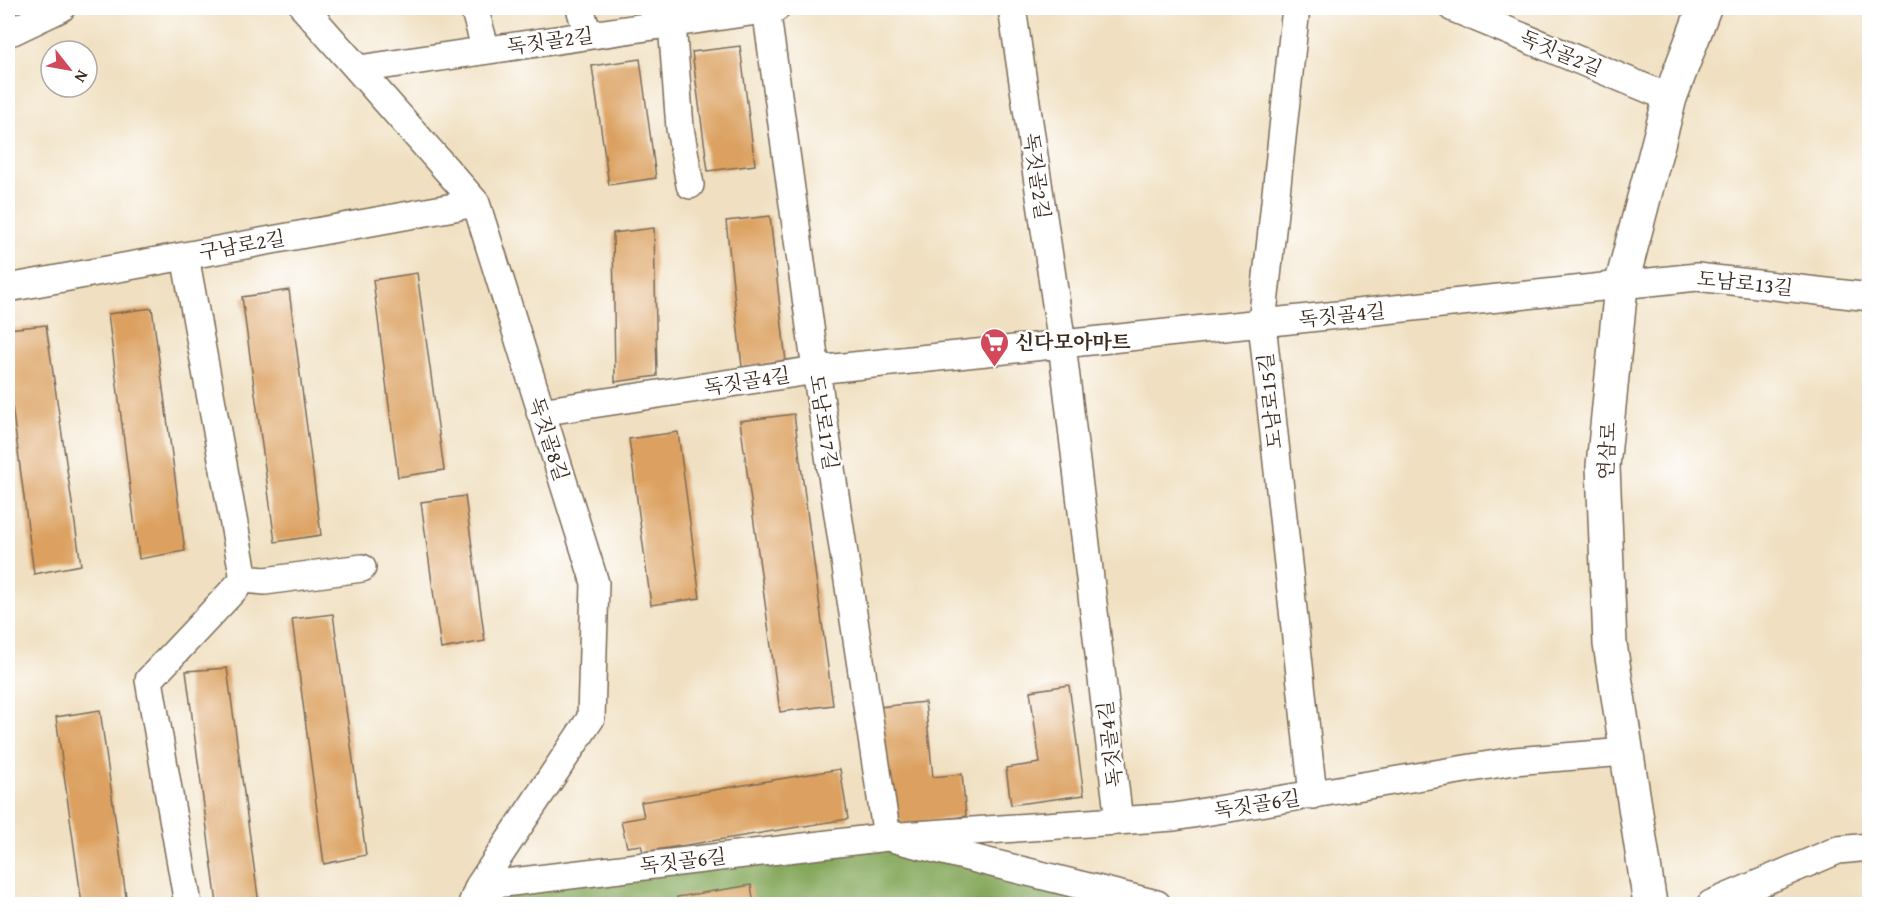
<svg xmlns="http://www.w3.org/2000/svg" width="1877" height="912" font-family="'Gentium Book Plus','Noto Serif KR',serif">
	<rect width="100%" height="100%" fill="#fff"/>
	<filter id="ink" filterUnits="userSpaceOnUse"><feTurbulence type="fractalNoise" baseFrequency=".0167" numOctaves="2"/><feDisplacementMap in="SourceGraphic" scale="12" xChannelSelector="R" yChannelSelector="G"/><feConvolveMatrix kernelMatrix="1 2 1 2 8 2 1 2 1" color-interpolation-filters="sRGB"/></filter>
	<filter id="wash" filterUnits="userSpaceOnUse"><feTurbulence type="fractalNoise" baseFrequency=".008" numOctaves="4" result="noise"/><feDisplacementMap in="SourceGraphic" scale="24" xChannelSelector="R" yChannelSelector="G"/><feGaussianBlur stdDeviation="1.35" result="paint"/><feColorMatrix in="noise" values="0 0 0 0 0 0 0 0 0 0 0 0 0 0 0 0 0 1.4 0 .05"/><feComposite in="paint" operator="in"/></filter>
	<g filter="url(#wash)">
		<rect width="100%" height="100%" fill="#f0e0c1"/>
		<path fill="#85a85c" stroke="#60693d" stroke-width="1.5" d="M887,837L1182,904H472L479,886Z"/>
		<g id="blocks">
			<path fill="#dca161" d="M740,46L755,165L708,171L692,52Z
				M640,59L656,178L609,185L592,66Z
				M770,216L786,362L742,367L726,221Z
				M654,228L657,376L615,382L613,233Z
				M417,273L444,470L398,477L373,280Z
				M289,290L321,535L275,542L242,297Z
				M152,308L185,551L139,559L108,314Z
				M46,325L81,565L34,574L8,375V329Z
				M794,414L833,705L780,712L740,421Z
				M678,432L700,598L651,605L629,439Z
				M465,496L485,641L441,649L421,502Z
				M333,614L366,855L324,864L292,619Z
				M227,668L259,904H217L186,671Z
				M1069,685L1084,795L1011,805L1006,768L1040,763L1030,691Z
				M925,702L933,777L962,774L966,816L905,825L890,813L879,707Z
				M100,710L127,904H82L56,717Z
				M840,769L848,819L643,852L641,845L627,847L621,821L644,817L641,802Z
				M751,885L754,904H678L677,897Z"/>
		</g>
	</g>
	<g filter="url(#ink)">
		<use href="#blocks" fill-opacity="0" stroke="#7a6a57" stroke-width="1.5"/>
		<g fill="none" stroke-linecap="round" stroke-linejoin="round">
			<defs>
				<path id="street" d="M304,8L476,203L595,583L591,718L479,886L472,904
					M474,8L486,50
					M580,8L588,35
					M668,8L672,23L680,128L690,185
					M766,8L816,370L887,837L1157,904
					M1012,8L1062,344L1119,821
					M1296,8L1262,323L1313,795
					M1453,8L1670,98
					M8,31H13L61,8
					M359,69L776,8
					M185,256L244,579
					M8,288L476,203
					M540,412L816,370L1697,277L1870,297
					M244,579L265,581L362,568
					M479,886L887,837L1174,817L1514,761L1625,752
					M188,904L149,680L244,579
					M1711,904L1838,850L1870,847"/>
				<path id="secondary" d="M1650,904L1610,644L1603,466L1621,286L1670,98L1704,8"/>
			</defs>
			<use href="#street" stroke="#7a6a57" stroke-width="30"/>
			<use href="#secondary" stroke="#7a6a57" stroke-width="36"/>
			<use href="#street" stroke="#fff" stroke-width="27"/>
			<use href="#secondary" stroke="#fff" stroke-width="33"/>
		</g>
	</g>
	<defs>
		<symbol id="supermarket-pin" viewBox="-11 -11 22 30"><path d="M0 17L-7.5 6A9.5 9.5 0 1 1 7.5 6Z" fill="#d1495b" stroke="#fff"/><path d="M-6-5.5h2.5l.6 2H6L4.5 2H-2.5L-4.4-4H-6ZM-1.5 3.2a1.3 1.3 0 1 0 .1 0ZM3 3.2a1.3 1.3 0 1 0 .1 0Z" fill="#fff"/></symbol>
	</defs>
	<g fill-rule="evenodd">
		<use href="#supermarket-pin" x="978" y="326" width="33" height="45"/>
	</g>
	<g text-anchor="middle" stroke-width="5" stroke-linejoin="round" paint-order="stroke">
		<g font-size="20" fill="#3b2a1e" stroke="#fff">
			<text transform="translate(550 41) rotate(-8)" y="7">독짓골2길</text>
			<text transform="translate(1561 53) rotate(23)" y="7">독짓골2길</text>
			<text transform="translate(1037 176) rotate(82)" y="7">독짓골2길</text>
			<text transform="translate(242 245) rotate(-10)" y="7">구남로2길</text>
			<text transform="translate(1745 283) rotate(6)" y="7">도남로13길</text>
			<text transform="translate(1342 315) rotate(-6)" y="7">독짓골4길</text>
			<text transform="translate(747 381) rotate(-9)" y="7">독짓골4길</text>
			<text transform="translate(1270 401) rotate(-96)" y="7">도남로15길</text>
			<text transform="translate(824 422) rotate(81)" y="7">도남로17길</text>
			<text transform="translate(549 439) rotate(72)" y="7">독짓골8길</text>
			<text transform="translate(1607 451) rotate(-87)" y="7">연삼로</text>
			<text transform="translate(1110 744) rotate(-97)" y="7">독짓골4길</text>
			<text transform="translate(1257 804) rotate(-9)" y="7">독짓골6길</text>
			<text transform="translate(683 861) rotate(-7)" y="7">독짓골6길</text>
		</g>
		<g font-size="20" font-weight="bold" fill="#3b2a1e" stroke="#fff" text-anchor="start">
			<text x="1015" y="349">신다모아마트</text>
		</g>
	</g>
	<rect width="1877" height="912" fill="none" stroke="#fff" stroke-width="30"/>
	<g transform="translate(69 69) rotate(121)"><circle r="28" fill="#ffffff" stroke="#b1aaa5" stroke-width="1.5"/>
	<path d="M0-4.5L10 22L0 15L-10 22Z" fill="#d1495b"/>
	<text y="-9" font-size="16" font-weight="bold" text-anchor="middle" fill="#3b2a1e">N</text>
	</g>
</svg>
